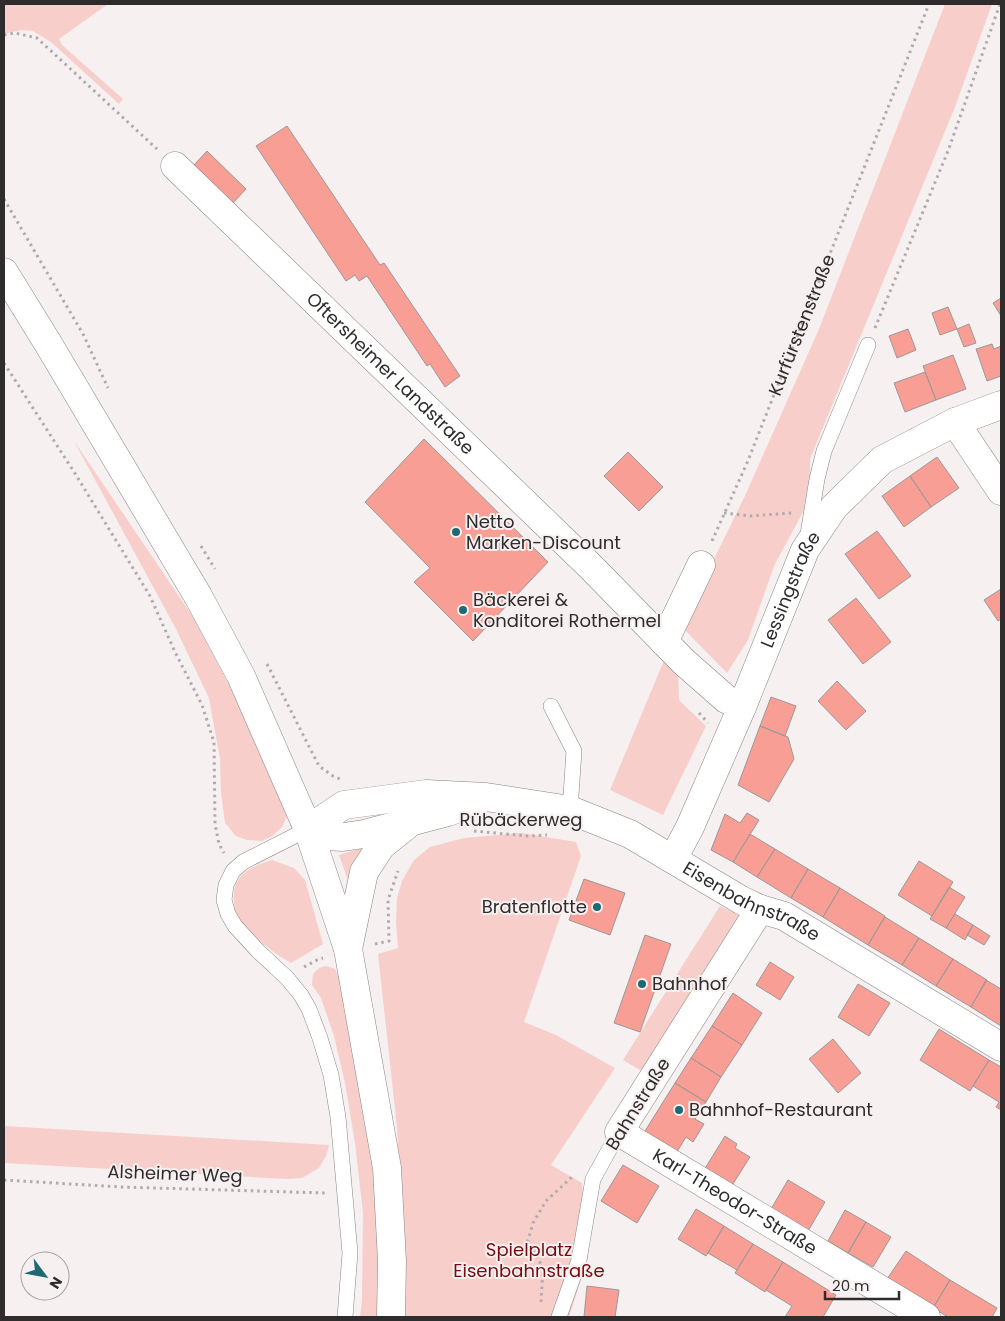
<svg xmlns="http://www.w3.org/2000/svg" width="1005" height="1321" font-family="Poppins,sans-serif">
	<rect width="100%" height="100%" fill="#f6f0f0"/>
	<path fill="#f7cec9" d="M4,4H108L59,39L62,45L123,99L119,104L51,42L33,31L21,30L4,34Z
		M945,4H992L955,107L810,459V499L774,566L748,640L727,673L681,626L744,498L819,329Z
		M74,441L193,617L253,731L287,816L282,827L272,836L262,841L247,840L236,836L225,823L221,793L220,759L209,698L176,629Z
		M665,658L678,673L679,700L706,726L663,815L610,790Z
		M521,833L576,842L581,856L524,1022L556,1035L615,1068L551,1165L582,1183L588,1258L569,1317H403L402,1220L397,1127L378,954L398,948L396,923L397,898L402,881L414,860L430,847L464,838Z
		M365,847L349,883L339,855Z
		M272,860L294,868L305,880L323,944L291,963C272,952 248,934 237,915C234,911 235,905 234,900C232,874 252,866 272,860Z
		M720,906L747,919L645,1073L623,1060Z
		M326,966L335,969L339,978L352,1021L375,1177L378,1265L377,1317H360L362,1301L363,1213L355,1143L345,1083L334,1036L321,998L312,985L313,974L319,968Z
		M4,1126L329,1145L326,1156L319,1168L302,1178L287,1179L4,1163Z"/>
	<path fill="#f99e95" stroke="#9d9897" d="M287,126L380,265L384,263L460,376L445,387L430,364L427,366L367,276L359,281L355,275L346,281L256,146Z
		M207,151L246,189L232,204L193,166Z
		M1001,298V316L993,303Z
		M948,307L957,329L940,335L932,313Z
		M969,324L976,343L964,347L957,329Z
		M908,329L916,350L897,358L889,336Z
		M992,344L994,349L1001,346V376L987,381L976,349Z
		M953,355L966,389L936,400L923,366Z
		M925,372L936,400L905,412L894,383Z
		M424,439L548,562L473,641L414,582L430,568L365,502Z
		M628,452L663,487L639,511L604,476Z
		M937,457L959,488L931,507L910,476Z
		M910,476L931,507L904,527L882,496Z
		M877,531L911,576L879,599L845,554Z
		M1001,589V619L998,621L984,600Z
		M856,598L891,642L863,664L828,620Z
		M837,681L866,711L846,730L818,701Z
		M771,697L796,706L785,736L760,726Z
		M760,726L788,737L794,759L769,802L738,785Z
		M747,813L759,820L733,862L711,850L725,814L740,823Z
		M750,834L775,849L757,877L733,862Z
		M775,849L808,869L791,898L757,877Z
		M919,861L953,882L932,916L898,895Z
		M808,869L840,888L823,917L791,898Z
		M584,879L625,893L610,935L569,920Z
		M949,887L965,897L946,928L930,919Z
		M840,888L885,916L868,945L823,917Z
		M955,914L973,925L965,940L946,928Z
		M885,917L919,938L902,965L868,945Z
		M973,925L990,936L984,945L967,935Z
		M645,935L671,944L640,1032L614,1023Z
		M919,938L953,959L936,986L902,965Z
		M953,959L987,980L971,1007L936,986Z
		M770,962L794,977L780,1000L756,985Z
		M986,980L1001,989V1026L971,1007Z
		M858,984L890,1003L869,1036L838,1017Z
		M733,993L762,1013L742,1045L712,1026Z
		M712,1026L742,1045L721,1077L691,1058Z
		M939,1029L989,1060L970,1091L920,1060Z
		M833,1039L861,1073L838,1093L809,1059Z
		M691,1058L721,1077L706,1102L675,1083Z
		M989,1060L1001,1067V1110L996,1107L999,1102L973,1086Z
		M675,1083L706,1102L695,1119L704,1124L693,1142L686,1137L675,1155L648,1138L645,1131Z
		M725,1136L737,1144L735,1148L750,1157L731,1187L704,1170Z
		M623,1165L659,1186L637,1223L601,1201Z
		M788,1180L825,1202L808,1231L771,1209Z
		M696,1209L724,1226L706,1256L678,1239Z
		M845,1210L866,1222L848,1253L828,1241Z
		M866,1222L891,1237L873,1267L848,1253Z
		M724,1226L753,1244L737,1270L708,1253Z
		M753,1244L783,1262L765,1292L735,1273Z
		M906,1251L950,1280L933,1308L887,1279Z
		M783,1262L836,1295L823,1317H785L792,1306L766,1290Z
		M950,1280L997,1308L992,1317H948L933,1308Z
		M587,1286L619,1290L615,1317H584Z"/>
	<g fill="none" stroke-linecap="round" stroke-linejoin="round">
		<defs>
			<path id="service" d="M808,534L817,479L824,451L868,345
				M551,706L574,751L570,810
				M308,829L243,862L233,871L226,885L224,900L228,914L235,926L258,951L287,978L301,995L309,1009L320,1038L331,1075L338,1117L350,1253L345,1317
				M559,1317L579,1260L593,1179L619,1132"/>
			<g id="minor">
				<path id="s2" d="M175,166L591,567L684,662L726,699L742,707"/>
				<path d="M955,422L1001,491"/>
				<path d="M664,642L701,565"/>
				<path id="s3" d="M308,829L344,805L426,794L486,797L570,810L630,834L741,900L760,909L784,916L1001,1047"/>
				<path d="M308,829L326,836L343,837L364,834L448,812L478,801"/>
				<path id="s4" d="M673,859L690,827L742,707L805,550L834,507L882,460L955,422L1001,405"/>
				<path id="s5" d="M760,909L619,1132L926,1317"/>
				<path d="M348,949L364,872L381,846L407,825"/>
			</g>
			<path id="secondary" d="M4,272L49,345L198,596L241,676L308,829L348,949L387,1168L392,1261L391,1317"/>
		</defs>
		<use href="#service" stroke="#898483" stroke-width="16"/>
		<use href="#minor" stroke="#898483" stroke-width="29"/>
		<use href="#secondary" stroke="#898483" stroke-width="29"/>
		<g stroke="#b0acac" stroke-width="3" stroke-dasharray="2.5 4" stroke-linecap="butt">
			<path d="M4,35L15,33L37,38L157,149"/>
			<path d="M4,199L83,334L108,388"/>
			<path d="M875,328L948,151L1000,4"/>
			<path d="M4,363L76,475L150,596L175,652L202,705L214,742L215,824L219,844L224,853"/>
			<path d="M724,513L750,516L792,513"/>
			<path id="s1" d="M712,541L747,463L929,4"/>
			<path d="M201,546L215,569"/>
			<path d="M267,664L319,766L333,776L340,779"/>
			<path d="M699,713L708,723"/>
			<path d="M474,831L528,836L547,835"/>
			<path d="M375,944L389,941L388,900L398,871"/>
			<path d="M304,967L317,960L323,958"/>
			<path d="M4,1180L121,1187L326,1193"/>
			<path d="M541,1302L543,1268L535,1253L527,1244L533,1223L546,1201L572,1177"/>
		</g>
		<use href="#service" stroke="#fff" stroke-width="15"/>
		<use href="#minor" stroke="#fff" stroke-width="28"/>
		<use href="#secondary" stroke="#fff" stroke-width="28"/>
	</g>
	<g fill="#1e6972" stroke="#f6f0f0" stroke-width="2">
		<circle cx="456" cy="532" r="5"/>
		<circle cx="463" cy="610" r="5"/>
		<circle cx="597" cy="907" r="5"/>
		<circle cx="642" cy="984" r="5"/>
		<circle cx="679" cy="1110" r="5"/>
	</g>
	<g text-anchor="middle" stroke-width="4" stroke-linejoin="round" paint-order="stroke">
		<g font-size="18" fill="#2e2c2c" stroke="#f6f0f0">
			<text dy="6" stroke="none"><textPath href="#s1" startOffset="234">Kurfürstenstraße</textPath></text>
			<text dy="6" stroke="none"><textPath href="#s2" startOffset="299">Oftersheimer Landstraße</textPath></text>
			<text dy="6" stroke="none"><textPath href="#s4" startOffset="294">Lessingstraße</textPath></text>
			<text x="521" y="826">Rübäckerweg</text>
			<text dy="6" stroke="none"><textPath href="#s3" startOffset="475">Eisenbahnstraße</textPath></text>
			<text transform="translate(638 1104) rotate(-58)" y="6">Bahnstraße</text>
			<text transform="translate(175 1174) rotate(2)" y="6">Alsheimer Weg</text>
			<text dy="6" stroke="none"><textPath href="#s5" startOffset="399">Karl-Theodor-Straße</textPath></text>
		</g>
		<g font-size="18" fill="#2e2c2c" stroke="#f6f0f0" text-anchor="start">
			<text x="466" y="528">Netto<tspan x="466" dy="21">Marken-Discount</tspan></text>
			<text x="473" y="606">Bäckerei &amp;<tspan x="473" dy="21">Konditorei Rothermel</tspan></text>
			<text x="587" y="913" text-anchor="end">Bratenflotte</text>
			<text x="652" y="990">Bahnhof</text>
			<text x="689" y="1116">Bahnhof-Restaurant</text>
		</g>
		<g font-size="18" fill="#770b0f" stroke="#f6f0f0">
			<text x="529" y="1256">Spielplatz<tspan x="529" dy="21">Eisenbahnstraße</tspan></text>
		</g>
	</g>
	<rect width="1005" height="1321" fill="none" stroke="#2e2c2c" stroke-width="10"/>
	<g transform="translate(45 1276) rotate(122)"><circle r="24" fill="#f6f0f0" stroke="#a6a2a2"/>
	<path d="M0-4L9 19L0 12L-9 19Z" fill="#1e6972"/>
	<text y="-8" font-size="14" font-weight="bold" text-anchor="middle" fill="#2e2c2c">N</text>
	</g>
	<path d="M825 1291v8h74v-8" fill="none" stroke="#2e2c2c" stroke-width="2.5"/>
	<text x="832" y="1291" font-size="15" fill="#2e2c2c" stroke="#f6f0f0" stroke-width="4" paint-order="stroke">20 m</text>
</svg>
